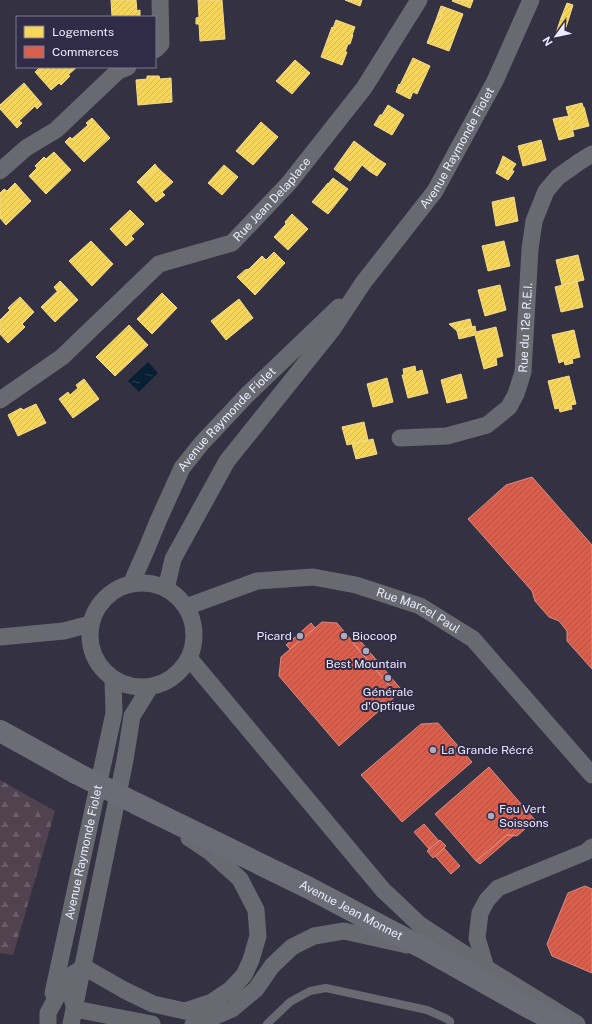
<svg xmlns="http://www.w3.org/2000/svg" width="592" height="1024" font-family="'Public Sans',sans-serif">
	<defs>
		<pattern id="forest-firs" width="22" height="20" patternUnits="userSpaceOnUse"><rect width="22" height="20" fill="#514250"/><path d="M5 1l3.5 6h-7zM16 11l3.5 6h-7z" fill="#6a5d6a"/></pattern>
		<pattern id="water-ripples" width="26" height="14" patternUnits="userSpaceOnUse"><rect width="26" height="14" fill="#081e32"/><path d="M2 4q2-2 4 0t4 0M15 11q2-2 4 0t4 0" fill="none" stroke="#2c3f51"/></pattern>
		<pattern id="homes-hatch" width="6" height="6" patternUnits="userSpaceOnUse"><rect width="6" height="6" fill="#f6d55c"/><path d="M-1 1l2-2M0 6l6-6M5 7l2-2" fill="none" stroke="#d3b859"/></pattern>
		<pattern id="shops-hatch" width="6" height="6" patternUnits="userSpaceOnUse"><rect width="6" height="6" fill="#d6604d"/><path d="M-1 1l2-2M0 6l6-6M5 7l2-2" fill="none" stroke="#a4574d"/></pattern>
	</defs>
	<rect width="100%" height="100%" fill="#343242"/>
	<path fill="url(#forest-firs)" d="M0,780L55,811L13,955L0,953Z"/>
	<path fill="url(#water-ripples)" d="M148,362L158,373L139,392L128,381Z"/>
	<path fill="url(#homes-hatch)" stroke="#f3dc8c" d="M111,0H136L137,11L140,10V17H112Z
		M198,0H222L225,39L200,41L199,24H196V18L199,17Z
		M345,0H362L360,6Z
		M453,0H473L470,8L452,1Z
		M567,3L573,5L568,21L561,18Z
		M441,6L444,7L439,21L436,20Z
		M444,7L463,14L449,51L427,43L436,20L439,21Z
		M561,18L568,21L563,36L556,33Z
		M336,20L355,27L352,35H353L350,44H348L345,52H347L342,65L321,57L332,27L333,28Z
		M413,58L430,66L417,94L413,92L410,99L396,92L399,84L400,85Z
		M295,60L310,73L292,94L276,81Z
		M40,67H77L68,75L70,76L61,85L59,83L51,90L35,72Z
		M147,76H159L160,79L171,78L172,102L138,105L136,80L147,79Z
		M24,83L42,104L37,109L35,106L19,121L22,123L17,128L0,109V105Z
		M582,103L583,107H584L589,126L573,130L566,107Z
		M388,105L404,115L392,135L374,125L380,115H382Z
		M569,116L574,136L559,140L553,119Z
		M92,118L110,138L84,162L65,142L70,137L72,139L88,125L86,123Z
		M261,122L278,137L253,165L236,151Z
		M541,140L546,160L523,166L518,146Z
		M354,141L378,159L369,171L362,165L350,181L334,169Z
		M54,152L71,170L46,194L29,176L37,168L35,166L44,157L46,159Z
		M503,156L516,164L512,170L514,171L513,173L500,164Z
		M378,159L386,164L377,176L369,171Z
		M155,164L157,167L139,184L137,182Z
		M500,164L513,173L508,180L496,173Z
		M224,165L238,177L222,195L208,183Z
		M157,167L173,182L162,192L165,195L156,202L139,184Z
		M333,178L348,189L328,214L312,202L328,183V184Z
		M15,183L31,201L6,225L0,218V193L4,189L7,191Z
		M514,197L518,221L496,226L492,202Z
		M130,210L144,224L131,236L134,239L126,246L110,229Z
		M292,214L308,229L288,250L274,237L286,224L285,222Z
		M91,241L113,264L92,286L69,261Z
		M504,241L510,266L488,271L482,246Z
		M274,252L285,263L255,295L237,277L245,270L249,269L262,256L266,260Z
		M578,255L584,280L562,285L556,260Z
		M60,281L64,285L57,291L54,287Z
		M577,281L583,307L561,312L555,287Z
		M64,285L78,300L55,322L41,307Z
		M500,285L506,310L485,316L478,290Z
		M162,293L177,308L152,334L137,319Z
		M20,297L34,312L22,324L25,327L8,343L0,334V320L10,310L8,308Z
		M239,299L253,318L226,340L211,321Z
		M470,319L472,327L457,331L449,324Z
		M129,325L148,345L115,376L96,357Z
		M475,326L476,332L496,327L503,356L496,358L497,365L484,369L475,335L459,339L457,331Z
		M574,330L580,357L572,359L573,363L565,365L564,361L559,363L552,335Z
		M415,366L416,372L422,370L428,393L408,398L402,375H404L403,369Z
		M461,374L467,398L447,403L441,380Z
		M569,376L576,404L571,405L572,409L560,412L559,408L555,409L548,381Z
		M387,378L393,402L373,407L367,384Z
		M84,379L99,399L73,418L59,399L68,392L70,395L78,388L76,385Z
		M36,404L46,423L18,436L8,415L21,408L23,410Z
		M364,422L368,440L347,445L342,427Z
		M373,439L377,454L356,459L352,444Z"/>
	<path fill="url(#shops-hatch)" stroke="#dd8a82" d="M532,477L592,545V669L567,641V631L559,621L549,617L535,601L532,591L468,519L506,485Z
		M322,622L337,623L397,695L339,746L279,676L281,657Z
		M311,623L315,628L290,649L286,645Z
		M357,637L400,688L395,692L352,642Z
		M438,723L472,762L402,822L361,775L421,724Z
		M489,767L535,820L517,836L507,835L476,861L435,814Z
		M424,824L439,841L429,849L414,832Z
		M507,835H514L480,864L476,861Z
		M440,840L446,846L433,858L427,851Z
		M444,848L460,866L451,874L435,856Z
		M585,886L592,889V973L552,956L547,944L568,893Z"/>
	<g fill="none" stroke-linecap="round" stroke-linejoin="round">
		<path stroke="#686971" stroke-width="8" d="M267,1024L290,1002L310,991L326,988L427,1010L445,1018L450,1021V1024"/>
		<g stroke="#686971" stroke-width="17">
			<path d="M155,50L161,44L160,0"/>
			<path d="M0,171L26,148L56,130L118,71L128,67"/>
			<path id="s1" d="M0,400L62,357L159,264L232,243L289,183L364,88L419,0"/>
			<path id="s2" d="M400,438L447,436L487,425L509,407L516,394L523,372L530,249L534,221L546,191L558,177L579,162L592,154"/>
			<circle cx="142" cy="635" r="52"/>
			<path id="s3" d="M131,584L147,548L158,521L182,468L201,444L247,395L339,307"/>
			<path id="s4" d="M166,589L173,559L227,461L332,330L363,283L435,191L495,81L531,0"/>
			<path id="s5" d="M186,607L257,581L313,577L356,585L420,606L473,639L592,775"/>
			<path d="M0,637L64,631L90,624"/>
			<path d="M189,658L383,890L419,924L486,968L577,1024"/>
			<path d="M486,968L477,938L480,913L487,900L498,888L586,852L592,847"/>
			<path id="s6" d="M53,993L114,713L113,680"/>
			<path d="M72,998L75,1009L152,1024"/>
			<path d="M48,1024V1013L67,978L84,967L124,990L153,1004L185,1011L212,1002L231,989L244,975L251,960L258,936L256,910L240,879L210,852L189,838"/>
			<path d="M71,1024L125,760L132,716L150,687"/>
			<path d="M193,1024L200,1023L232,1009L256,989L272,966L292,947L314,936L344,931L407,945"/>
		</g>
		<g stroke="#6b6c75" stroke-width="22">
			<path d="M0,731L76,773"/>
			<path id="s7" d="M137,804L309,888L423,948L526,1006L561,1024"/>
		</g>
		<path stroke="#6b6c75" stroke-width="22" d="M76,773L137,804"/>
	</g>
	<g fill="#acaabc" stroke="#302c48" stroke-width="1.5">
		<circle cx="300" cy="636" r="4"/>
		<circle cx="344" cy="636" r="4"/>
		<circle cx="366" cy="651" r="4"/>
		<circle cx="388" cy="678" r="4"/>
		<circle cx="433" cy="750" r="4"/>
		<circle cx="491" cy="816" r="4"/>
	</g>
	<g text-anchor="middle" stroke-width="4" stroke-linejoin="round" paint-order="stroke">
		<g font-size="12" fill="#ecebfd" stroke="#302c48">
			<text dy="4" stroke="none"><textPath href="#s4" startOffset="532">Avenue Raymonde Fiolet</textPath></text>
			<text dy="4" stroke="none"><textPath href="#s1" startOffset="345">Rue Jean Delaplace</textPath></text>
			<text dy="4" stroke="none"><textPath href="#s2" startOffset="199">Rue du 12e R.E.I.</textPath></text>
			<text dy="4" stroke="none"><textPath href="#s3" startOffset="193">Avenue Raymonde Fiolet</textPath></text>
			<text dy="4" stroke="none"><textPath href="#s5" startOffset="243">Rue Marcel Paul</textPath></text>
			<text dy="4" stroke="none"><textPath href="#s6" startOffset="144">Avenue Raymonde Fiolet</textPath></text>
			<text dy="4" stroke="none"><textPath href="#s7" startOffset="239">Avenue Jean Monnet</textPath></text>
		</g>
		<g font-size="12" fill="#ecebfd" stroke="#302c48" text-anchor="start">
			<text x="292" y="640" text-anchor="end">Picard</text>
			<text x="352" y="640">Biocoop</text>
			<text x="366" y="668" text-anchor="middle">Best Mountain</text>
			<text x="388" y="696" text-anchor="middle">Générale<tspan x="388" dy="14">d'Optique</tspan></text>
			<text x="441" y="754">La Grande Récré</text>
			<text x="499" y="813">Feu Vert<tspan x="499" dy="14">Soissons</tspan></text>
		</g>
	</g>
	<rect x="16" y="16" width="140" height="52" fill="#302c48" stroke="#7b7890"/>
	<rect x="24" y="26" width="20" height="12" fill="#f6d55c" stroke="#7b7890"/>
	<text x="52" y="36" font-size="12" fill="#ecebfd">Logements</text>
	<rect x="24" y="46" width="20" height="12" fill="#d6604d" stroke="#7b7890"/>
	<text x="52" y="56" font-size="12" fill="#ecebfd">Commerces</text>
	<g transform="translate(556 36) rotate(237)" stroke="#302c48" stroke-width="3" paint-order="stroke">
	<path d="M0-3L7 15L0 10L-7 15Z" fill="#ecebfd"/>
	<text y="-6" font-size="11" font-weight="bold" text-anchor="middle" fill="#ecebfd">N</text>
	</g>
</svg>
